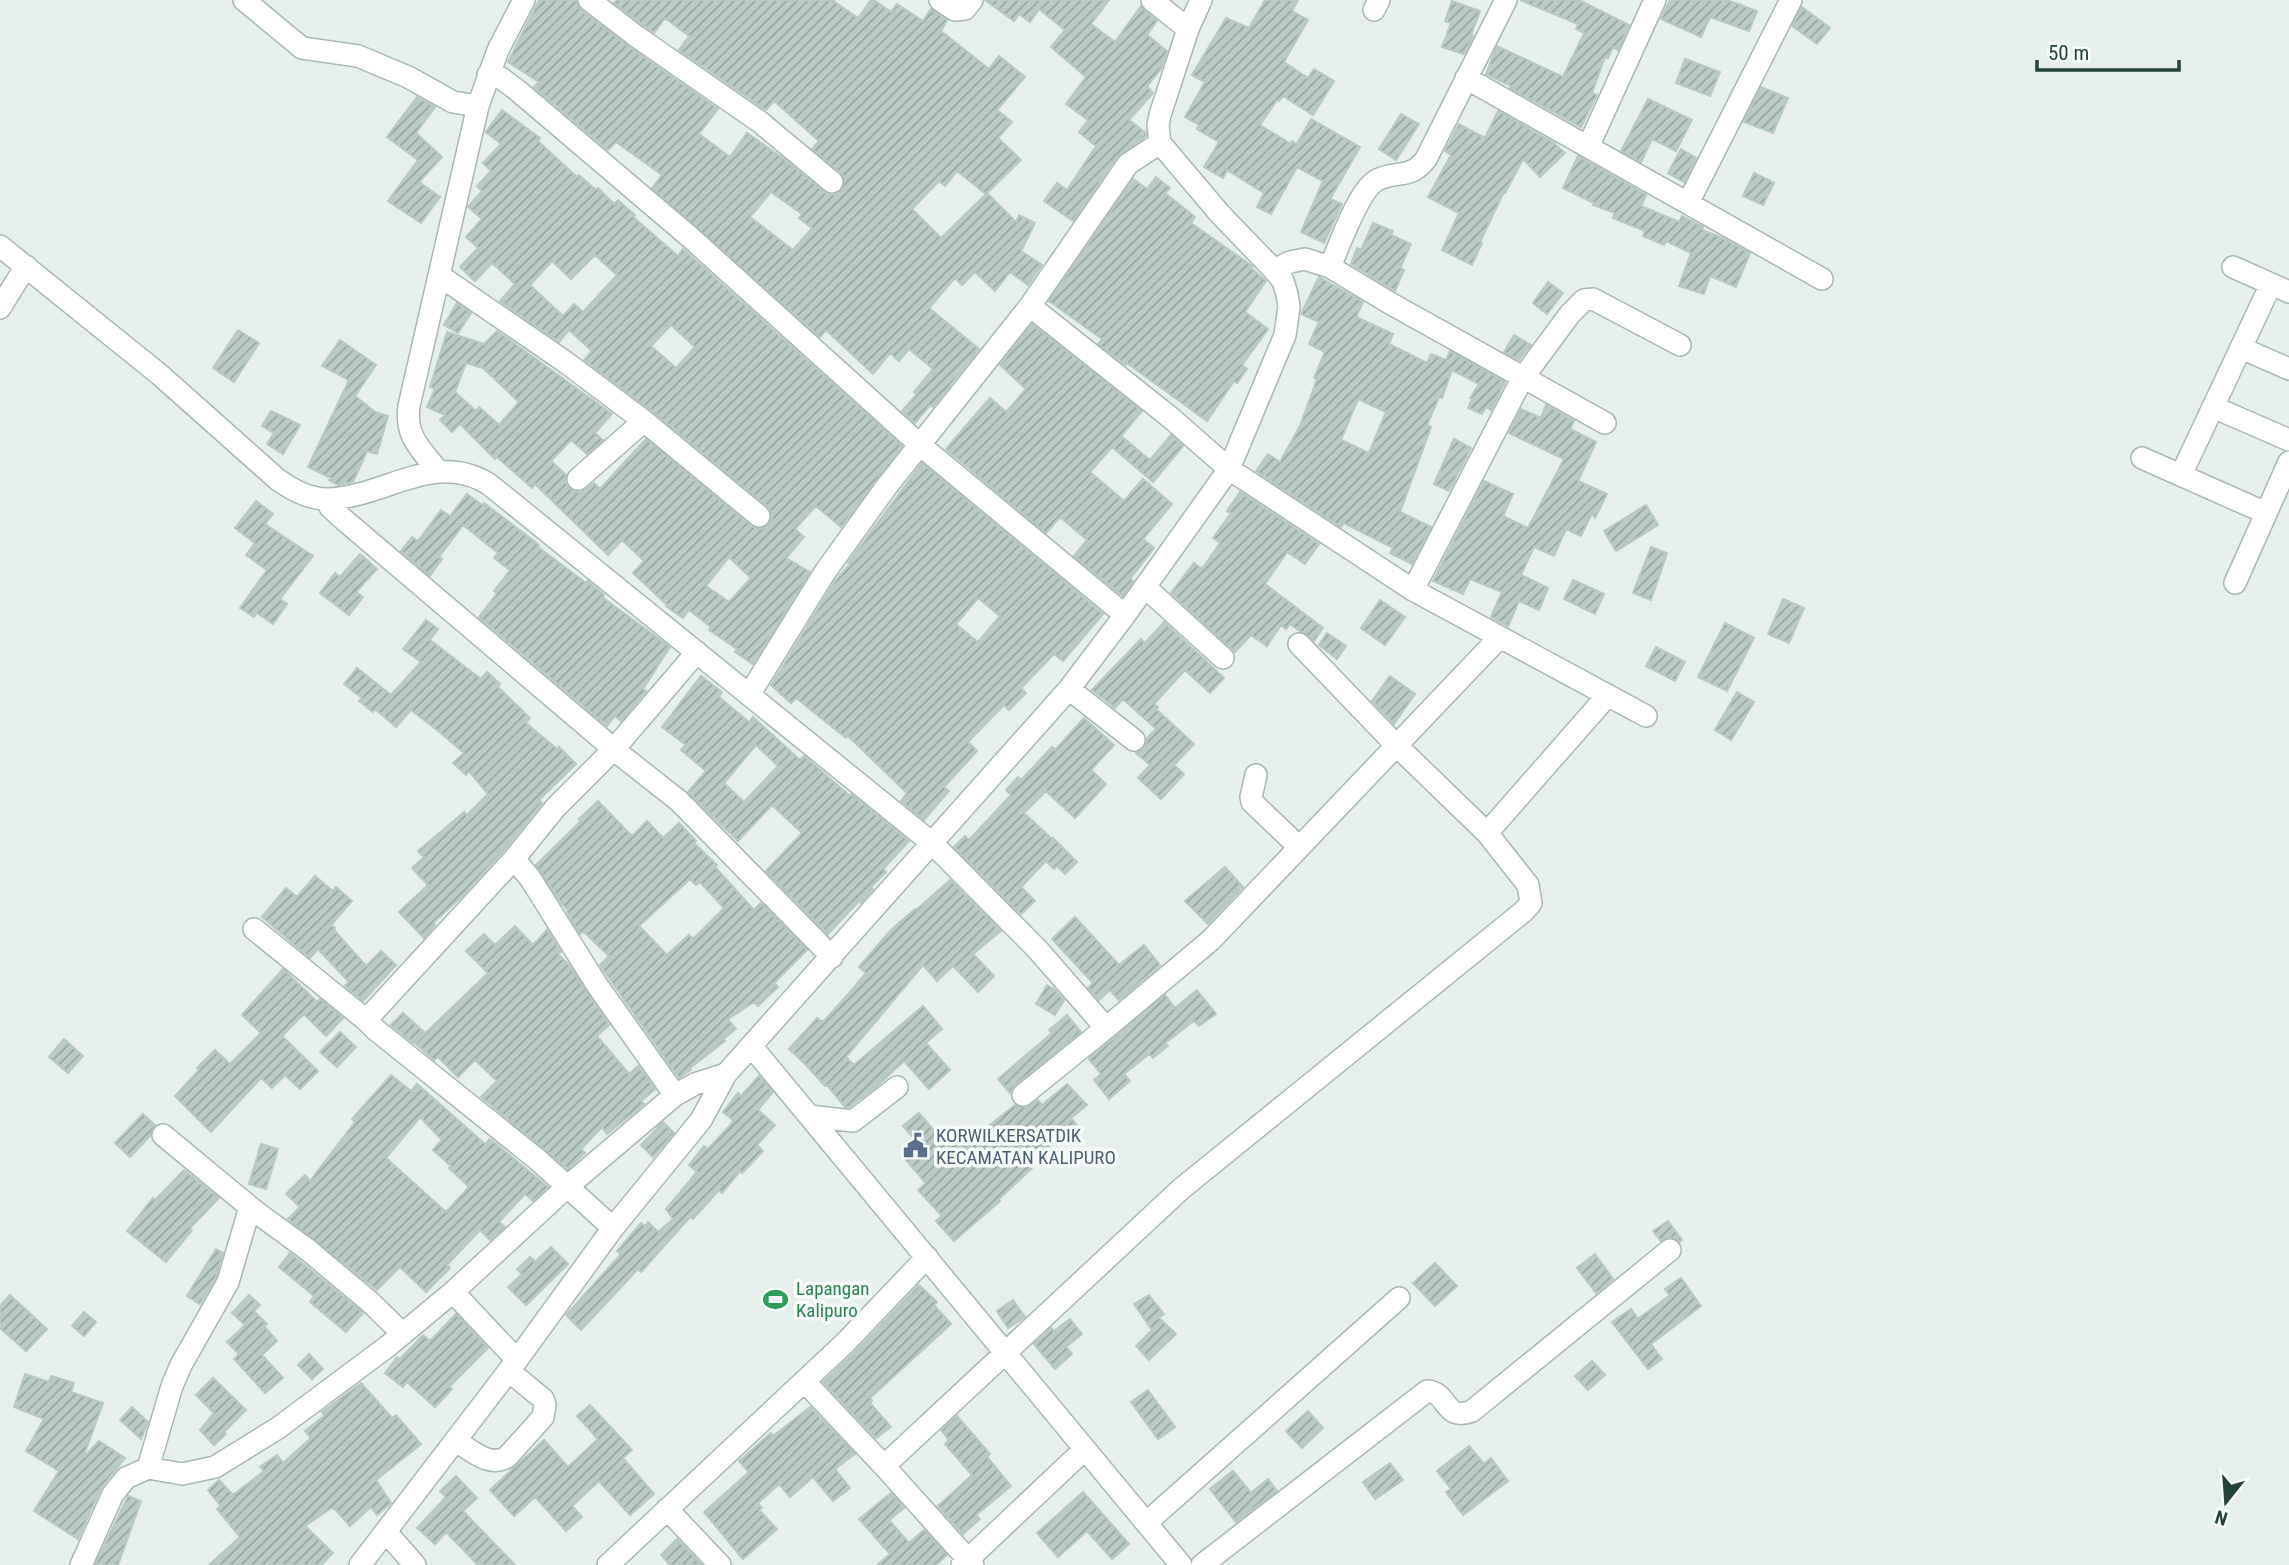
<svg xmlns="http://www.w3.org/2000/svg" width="2289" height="1565" font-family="'Roboto Condensed',sans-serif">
	<defs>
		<pattern id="building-hatch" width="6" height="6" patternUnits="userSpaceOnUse" patternTransform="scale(1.75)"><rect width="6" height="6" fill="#bbcac4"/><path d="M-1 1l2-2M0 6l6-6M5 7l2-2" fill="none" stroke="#98a6a0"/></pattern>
	</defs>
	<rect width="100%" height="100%" fill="#e6efeb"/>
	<path fill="url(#building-hatch)" stroke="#b8c9c2" stroke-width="2" fill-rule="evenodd" d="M539,0H576L581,10L628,46L718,109L699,134L730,157L747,133L784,159L824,192L830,195L837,194L842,190L844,178L840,172L812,149L819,141L774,101L766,110L679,50L689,36L665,18L654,33L614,3L617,0H832L858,18L871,0H874L891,12L897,4L923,21L931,9L947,20L941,31L989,69L999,56L1025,77L997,110L1012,122L998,138L1021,160L987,193L1016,222L1019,215L1035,223L1021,251L1042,265L1028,285L1010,272L995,291L975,272L962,285L955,278L929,308L979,349L933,407L930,405L915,423L902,411L917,394L914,392L933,369L909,349L899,361L890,353L873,374L826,330L820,337L652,188L662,175L616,142L608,150L534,87L539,82L508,62ZM957,171L986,194L941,238L912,209L939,181L945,186ZM771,192L802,214L799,218L812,228L793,250L750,217Z
		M985,0H1109L1091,24L1115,42L1141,6L1157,21L1147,35L1167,51L1161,69L1147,86L1153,93L1129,120L1146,133V136L1117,157L1073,221L1044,201L1057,183L1067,190L1096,146L1079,132L1088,120L1066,104L1086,77L1051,47L1065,30L1039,9L1030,22L1019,14L1014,21Z
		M1265,0H1298L1292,11L1308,20L1284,62L1308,78L1314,69L1334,81L1313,115L1283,96L1279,101L1277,100L1260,125L1291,144L1292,141L1297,144L1311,119L1360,147L1330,199L1342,204L1324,243L1301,232L1323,181L1297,167L1271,214L1257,207L1264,193L1227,170L1223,178L1204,167L1219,142L1197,129L1199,125L1185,117L1205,82L1192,75L1226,18L1249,28Z
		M1520,0H1579L1629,25L1618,50L1613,47L1608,58L1605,57L1592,93L1597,95L1581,127L1510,88L1511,86L1486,74L1497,46L1563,77L1584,33L1576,29L1578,24Z
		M1670,0H1727L1757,11L1749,31L1710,17L1701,37L1661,19Z
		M1452,1L1480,11L1471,35L1473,36L1464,54L1442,47L1451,23L1445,21Z
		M1802,7L1830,28L1817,44L1792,26Z
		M1685,59L1720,72L1710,96L1676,83Z
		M1761,87L1788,98L1773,133L1744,122Z
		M417,97L435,107L416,133L442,157L419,182L440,197L421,223L388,201L418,160L387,137Z
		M1648,99L1692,120L1676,151L1652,139L1641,162L1621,151Z
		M502,110L540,138L538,141L577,177L579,175L596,190L598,188L614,204L618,200L635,215L633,217L678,256L683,249L902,446L841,527L816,506L795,529L804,537L786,558L810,572L753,664L735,652L737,649L709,630L711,627L689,610L683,618L666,606L667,605L633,573L644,561L622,540L608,555L535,484L532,488L497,457L495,459L460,424L452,432L440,420L445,415L427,407L435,389L430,387L447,332L484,344L497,331L612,414L595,433L603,440L587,454L571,440L551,461L566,475L565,482L569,488L574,492H581L594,483L600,489L646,439L751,526L758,529L764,528L772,519L771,512L767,506L652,411L584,360L592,351L569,330L559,342L500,301L515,284L492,263L475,281L460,267L478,248L466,237L482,219L468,207L482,191L477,186L491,171L483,163L501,144L486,132ZM595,255L617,275L583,312L574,304L563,316L530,285L552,261L571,279ZM671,325L695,347L676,368L651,346ZM466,363L483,368L519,402L499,425L479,407L476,411L455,392ZM729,557L751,578L729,602L706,586Z
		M1498,111L1554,143L1565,153L1540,177L1523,159L1505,193L1504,192L1480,242L1482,243L1472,265L1442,250L1459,213L1428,197L1451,155L1445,151L1459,124L1485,138Z
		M1401,114L1419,124L1396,160L1379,149Z
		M1681,149L1696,158L1684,182L1668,173Z
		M1578,156L1646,195L1641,206L1679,222L1682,216L1703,227L1702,230L1722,238L1750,253L1736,287L1710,276L1704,294L1679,286L1691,253L1666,241L1664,245L1643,236L1645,231L1613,218L1615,213L1593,205L1594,203L1563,188Z
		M1754,173L1774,183L1763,205L1743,196Z
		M1156,177L1170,188L1165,193L1195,217L1191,223L1252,266L1251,268L1266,281L1245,312L1268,329L1242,365L1247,369L1237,383L1234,381L1207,421L1127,363L1126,365L1098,344L1102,339L1049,301L1133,179L1147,189Z
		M1373,223L1393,231L1391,235L1411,244L1400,268L1404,270L1395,291L1351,264L1357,248L1361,250Z
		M1319,277L1363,302L1356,317L1393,334L1389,344L1427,363L1431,354L1446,360L1450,351L1505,382L1491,410L1486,407L1482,414L1468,408L1472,399L1470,398L1479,384L1452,370L1442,398L1439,397L1427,425L1431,427L1400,512L1431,527L1412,564L1390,553L1393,548L1344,523L1341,527L1256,471L1268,454L1280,462L1300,426L1317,379L1314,378L1325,352L1309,344L1319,322L1301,314ZM1358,399L1386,412L1369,453L1341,440Z
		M1548,282L1563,293L1547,314L1533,303Z
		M457,303L471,313L458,333L444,325Z
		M1032,324L1142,411L1121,436L1150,460L1171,435L1183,446L1153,482L1112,447L1090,472L1124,501L1143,479L1172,504L1143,539L1154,548L1130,579L1133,581L1123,596L1074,556L1087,540L1060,517L1046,533L946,449L990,398L1006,412L1026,389L1000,365Z
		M238,330L259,343L234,382L213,368Z
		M1514,335L1531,345L1519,360L1504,352Z
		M340,340L376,365L355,396L375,412L388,416L377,454L367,451L353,482L338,485L329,480L331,478L308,467L349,380L322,366Z
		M1546,405L1574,421L1570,429L1596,442L1578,481L1607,494L1595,518L1592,513L1581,536L1566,529L1554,556L1534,547L1521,575L1548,588L1539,610L1519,601L1508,626L1491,617L1502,592L1470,579L1463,594L1433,581L1484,481L1513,494L1503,516L1528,528L1564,459L1509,433L1521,409L1541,418Z
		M271,411L300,425L283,454L267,444L274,433L262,426Z
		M1454,439L1471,448L1449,491L1434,484Z
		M922,463L1103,614L1063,661L1054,654L1021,688L1026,693L1009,710L1004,705L968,742L977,751L944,787L949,791L924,820L901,801L907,793L848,736L846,738L796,698L791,703L771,685L835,581L850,564L848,563ZM978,598L1000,616L978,642L956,624Z
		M1240,492L1319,544L1305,564L1287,552L1265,584L1323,628L1314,641L1290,624L1286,629L1281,625L1267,646L1251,635L1235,652L1171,593L1194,563L1202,569L1220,543L1213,538L1231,513L1227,511Z
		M467,494L482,505L484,503L539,545L538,547L586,583L588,581L604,595L602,597L670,647L643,689L646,691L621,721L615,716L607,726L479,617L497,593L494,591L510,570L494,558L498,553L463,525L439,557L442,559L430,576L401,551L412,537L418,541L441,510L450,516Z
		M256,501L273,514L265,524L313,556L280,599L287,604L273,624L257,613L254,617L240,608L267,570L246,555L255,543L235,528Z
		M1646,505L1658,525L1616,551L1604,531Z
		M1651,547L1667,553L1651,600L1633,593Z
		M360,554L377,569L356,592L363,597L349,615L320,593L335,573L340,577Z
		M1573,580L1604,594L1595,614L1564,599Z
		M1783,599L1804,608L1789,643L1768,634Z
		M1380,600L1405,617L1385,645L1361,628Z
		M426,620L438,629L430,640L481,679L487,672L500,684L498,687L530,718L526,723L557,749L559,747L576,764L539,800L542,803L504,850L462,896L433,923L435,925L424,938L399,912L428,885L412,868L424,857L418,851L464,812L467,815L488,794L469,771L466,775L453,763L464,753L442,734L411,710L396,727L375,709L373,712L359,701L362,698L344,684L357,668L391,695L421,662L403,649Z
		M1164,622L1224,678L1210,693L1185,670L1154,704L1158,707L1156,709L1194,744L1174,765L1184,774L1161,799L1138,778L1150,765L1136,753L1144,749L1147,738L1156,729L1123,699L1115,708L1092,690L1141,639L1145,643Z
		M1725,623L1754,638L1727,691L1698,677Z
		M1327,633L1346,646L1337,659L1319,645Z
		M1656,647L1685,662L1675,681L1646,666Z
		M701,676L722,692L719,697L749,722L753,717L800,760L804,756L850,796L851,794L909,841L883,869L886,872L871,887L873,889L861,903L859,901L828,934L766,871L802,833L772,805L738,841L688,792L706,771L681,750L686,745L662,727ZM756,745L778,766L744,802L724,783Z
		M1390,676L1415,694L1394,724L1372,701Z
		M1737,692L1754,702L1731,740L1715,730Z
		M1084,718L1114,745L1091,770L1106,784L1075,818L1046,791L1024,813L1052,839L1053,838L1077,862L1065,874L1057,866L1054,869L1046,861L1021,887L1035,901L1021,914L954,847L965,836L969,840L1011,795L1006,790L1018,777L1021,780L1052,747L1055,750Z
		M598,801L632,836L647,821L663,838L679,823L696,841L694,843L717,865L715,867L754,910L761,903L807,950L774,983L778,987L758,1006L754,1002L728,1019L736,1029L723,1039L725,1041L690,1068L691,1070L679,1078L600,965L609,956L583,931L580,934L567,912L568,910L562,904L536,865L581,821L579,819ZM690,879L696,885L700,882L724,908L693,939L689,935L667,955L639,926Z
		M1225,867L1243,887L1208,924L1185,901Z
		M315,876L333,891L336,887L352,901L331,925L335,928L334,930L366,966L381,951L396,965L363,1001L345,986L349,982L318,949L310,958L262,917L286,888L297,897Z
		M950,880L1001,931L973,954L994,976L978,992L953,966L937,981L923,965L846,1057L854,1065L923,1006L942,1029L926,1043L950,1070L929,1089L904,1061L878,1085L849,1107H845L827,1085L825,1086L805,1064L789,1049L817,1018L823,1022L852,990L866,973L859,967L891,930L915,909L916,910Z
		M1075,917L1119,965L1144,945L1160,965L1119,1000L1110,990L1099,1000L1088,988L1093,983L1052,939Z
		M515,926L533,945L547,930L561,952L558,954L569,965L609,1025L597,1036L629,1074L638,1066L655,1089L641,1101L644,1104L607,1134L602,1127L581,1149L585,1153L568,1169L481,1097L497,1081L475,1060L458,1077L438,1057L434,1060L415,1043L488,973L466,951L484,934L495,945Z
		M283,969L317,1002L320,999L343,1018L326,1036L304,1014L282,1036L318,1071L300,1089L285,1075L272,1088L261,1078L211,1132L175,1096L199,1070L197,1068L215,1050L230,1064L261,1033L242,1015Z
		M1047,985L1054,989L1064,1000L1055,1015L1036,1004Z
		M1197,990L1216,1014L1199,1026L1194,1021L1165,1043L1168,1046L1153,1058L1149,1054L1124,1074L1130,1081L1109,1099L1094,1080L1101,1074L1089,1059L1165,995L1175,1008Z
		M403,1013L424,1032L413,1043L391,1025Z
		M1067,1015L1081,1032L1015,1085L1010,1093L998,1079L1052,1033L1049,1030Z
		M340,1032L356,1047L337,1067L320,1052Z
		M64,1039L83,1056L68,1073L49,1057Z
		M391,1075L411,1091L417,1084L485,1144L490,1139L548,1187L533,1201L525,1194L499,1222L505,1227L490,1240L480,1230L447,1265L450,1268L426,1292L400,1267L377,1290L288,1219L300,1207L286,1194L305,1175L310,1181L355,1122L352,1119ZM420,1117L442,1140L433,1150L451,1166L449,1168L469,1187L446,1212L386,1158Z
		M759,1076L773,1092L758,1110L775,1125L757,1145L763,1151L742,1173L740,1171L722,1193L719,1190L693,1219L690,1217L641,1272L638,1269L581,1330L566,1315L621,1254L617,1251L641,1223L645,1226L648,1222L658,1232L673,1219L666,1209L697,1172L689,1165L704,1146L708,1149L734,1121L723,1112L738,1093L741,1096Z
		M1067,1084L1087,1105L1071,1118L1076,1124L1028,1164L1032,1168L999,1199L1000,1201L954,1241L936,1221L942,1216L918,1190L926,1183L906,1160L921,1147L903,1126L919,1113L937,1134L945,1127L962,1147L1015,1105L1026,1108L1038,1100L1042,1105Z
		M143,1114L155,1125L150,1136L130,1157L115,1143Z
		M663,1122L674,1133L653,1157L641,1145Z
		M261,1144L278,1149L266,1189L249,1184Z
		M184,1170L219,1198L190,1228L192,1230L166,1262L127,1231L153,1198L155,1200Z
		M1668,1221L1682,1240L1680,1242L1675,1238L1669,1237L1661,1241L1653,1231Z
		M551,1247L568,1264L526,1305L508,1287L522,1274L517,1269L530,1257L535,1262Z
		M216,1249L223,1253L216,1277L200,1304L187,1296Z
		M290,1253L363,1313L346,1332L310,1302L314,1296L279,1267Z
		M1595,1254L1613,1279L1596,1293L1577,1268Z
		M1435,1263L1457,1286L1435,1306L1413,1283Z
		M1681,1278L1701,1306L1651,1344L1662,1359L1648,1369L1612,1322L1631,1309L1638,1319L1670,1295L1665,1289Z
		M919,1285L937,1302L934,1305L951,1324L870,1398L872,1401L870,1403L891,1427L876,1438L823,1382L855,1352Z
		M10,1295L47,1329L26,1351L0,1328V1306Z
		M249,1295L260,1305L254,1311L267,1324L264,1326L277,1341L262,1355L283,1378L265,1393L234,1359L239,1354L227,1342L245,1325L232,1313Z
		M1149,1295L1164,1314L1159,1318L1176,1334L1149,1360L1136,1346L1152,1330L1134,1304Z
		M1013,1300L1025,1317L1008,1328L997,1311Z
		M84,1312L96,1322L84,1336L72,1326Z
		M456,1314L488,1348L449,1387L452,1389L435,1407L407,1382L403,1387L385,1373L397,1357L400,1359L423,1335L430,1341Z
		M1070,1319L1082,1334L1066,1347L1072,1354L1055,1369L1034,1344L1051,1328L1054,1331Z
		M309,1354L323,1369L312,1379L298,1365Z
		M1592,1361L1605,1375L1588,1390L1575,1376Z
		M25,1374L49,1382L51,1376L74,1383L71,1392L103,1403L83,1458L99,1441L125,1458L101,1488L78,1539L34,1511L59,1471L26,1451L44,1419L14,1407Z
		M213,1378L246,1410L224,1432L226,1434L214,1445L200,1430L214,1413L196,1395Z
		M361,1383L392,1418L396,1415L421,1444L376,1480L391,1503L377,1515L371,1507L350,1526L333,1507L305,1526L333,1553L321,1565H209L240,1537L217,1509L221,1506L208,1490L219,1480L233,1495L264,1471L260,1467L277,1455L283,1463L311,1438L305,1431L325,1415L322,1412Z
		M1148,1390L1175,1427L1158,1439L1131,1402Z
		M590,1405L632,1450L623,1458L654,1494L630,1515L599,1481L572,1506L582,1517L566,1531L535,1497L514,1516L490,1490L544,1440L568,1467L598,1439L577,1416Z
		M132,1407L148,1422L141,1439L120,1420Z
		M810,1407L855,1454L835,1469L850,1488L833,1501L813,1477L790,1497L779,1484L758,1503L762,1508L759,1510L777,1529L743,1559L704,1512L749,1472L739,1461L771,1433L773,1436Z
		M1308,1411L1323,1428L1302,1448L1286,1431Z
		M957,1416L990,1454L987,1457L1011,1486L976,1515L980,1519L963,1534L938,1506L972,1475L945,1444L949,1440L941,1430Z
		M1469,1446L1484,1464L1491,1458L1508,1481L1463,1515L1446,1492L1451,1489L1437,1471Z
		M1390,1463L1403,1480L1375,1499L1363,1482Z
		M1233,1471L1251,1493L1268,1479L1277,1491L1236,1522L1210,1489Z
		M456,1476L477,1498L463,1511L515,1565H478L446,1532L435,1544L417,1528L446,1497L440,1491Z
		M1083,1492L1129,1544L1112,1559L1087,1531L1058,1557L1037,1533Z
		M891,1493L904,1508L889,1520L909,1543L924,1530L947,1555L936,1565H877L890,1554L859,1519Z
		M128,1496L141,1501L118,1565H95Z
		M677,1539L702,1565H670L661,1555Z"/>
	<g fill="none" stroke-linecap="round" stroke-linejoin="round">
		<defs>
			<path id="minor" d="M244,0L302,48L358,56L408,77L453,102L478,106
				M589,0L636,36L760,122L832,182
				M940,0L955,10L965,9L972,0
				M1152,0L1188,29
				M1374,10L1379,0
				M488,75L501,78L517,90L691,238L920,445L1125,615
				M1466,78L1822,279
				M1588,147L1655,0
				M1688,203L1791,0
				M0,246L159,374L277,479C292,490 308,499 327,499C384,498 435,449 490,485L932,843L1038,950L1106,1028
				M1330,267C1339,246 1359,189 1377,180C1397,170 1410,180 1426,159L1506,0
				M2233,267L2289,292
				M1274,270L1290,262L1305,259L1330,267L1388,302L1605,423
				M440,276L564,361L644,421L759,516
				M1030,306L1171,418L1229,469L1413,590L1646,716
				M0,308L26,266
				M2241,348L2289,369
				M2213,407L2289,440
				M2142,458L2266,513
				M438,471C420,448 405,437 409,406L478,106L498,50L524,0
				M2181,475L2271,284
				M578,479L644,421
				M327,499L330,507L343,519L622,756L679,801L832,957
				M2235,583L2289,462
				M1145,587L1223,658
				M1413,590L1522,379L1570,314L1584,300L1593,299L1680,345
				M1069,689L1134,740
				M749,695L825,572L887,486L1030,306L1128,164L1160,143
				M1256,775L1251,797L1252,802L1298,846
				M1487,833L1608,695
				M514,859L530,878L597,985L675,1095
				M254,929L366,1020
				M752,1047L1181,1565
				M1023,1095L1106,1028L1211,940L1499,638
				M809,1116L853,1121L897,1087
				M163,1135L256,1212L308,1250L370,1302L403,1334
				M613,1228L538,1160L376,1030L366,1020L514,859L556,807L614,749L697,652
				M453,1292L517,1360
				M804,1381L884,1466L973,1565
				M456,1441C471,1450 489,1468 507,1457L543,1417L545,1405L543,1399L509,1371
				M884,1466L1181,1189L1524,911L1531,903L1528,885L1487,833L1396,745L1299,644
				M148,1468L172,1386L181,1365L228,1282L250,1207
				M667,1509L720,1565
				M1146,1523L1399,1298
				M386,1532L415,1565
				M81,1565L113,1494L126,1478L148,1468L182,1474L215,1467L278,1428L388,1346L453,1292L568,1186L675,1095L695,1084L726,1074
				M360,1565L517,1360L613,1228L701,1120L726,1074L1069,689L1125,615L1229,469L1285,335L1289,307L1287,294L1283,281L1274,270L1220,214L1160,143L1158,125L1160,115L1188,29L1201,0
				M608,1565L845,1343L927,1257
				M962,1565L1085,1449
				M1202,1565L1427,1391C1449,1392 1443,1422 1472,1411L1670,1250"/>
		</defs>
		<use href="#minor" stroke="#a8b8b2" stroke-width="24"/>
		<use href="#minor" stroke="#fff" stroke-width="21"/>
	</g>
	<defs>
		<symbol id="civic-bare" viewBox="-9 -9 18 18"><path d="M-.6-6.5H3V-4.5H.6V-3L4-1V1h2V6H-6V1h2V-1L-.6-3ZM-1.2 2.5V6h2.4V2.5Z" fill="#5c6f8a" stroke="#f7fbf9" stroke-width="2.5" paint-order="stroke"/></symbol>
		<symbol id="stadium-bare" viewBox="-9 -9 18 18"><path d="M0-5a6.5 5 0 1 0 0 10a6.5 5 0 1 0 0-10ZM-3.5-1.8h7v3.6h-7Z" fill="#2e9e5b" stroke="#f7fbf9" stroke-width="2.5" paint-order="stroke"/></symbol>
	</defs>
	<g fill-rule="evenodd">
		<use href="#civic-bare" x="898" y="1128" width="35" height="35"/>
		<use href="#stadium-bare" x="758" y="1282" width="35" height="35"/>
	</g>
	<g text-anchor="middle" stroke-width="7" stroke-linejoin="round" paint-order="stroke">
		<g font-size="19" fill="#4e5e75" stroke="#f7fbf9" text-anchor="start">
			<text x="936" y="1142">KORWILKERSATDIK<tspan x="936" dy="22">KECAMATAN KALIPURO</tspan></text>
		</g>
		<g font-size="19" fill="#27864d" stroke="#f7fbf9" text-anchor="start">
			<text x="796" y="1295">Lapangan<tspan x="796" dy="22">Kalipuro</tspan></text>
		</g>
	</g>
	<g transform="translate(2226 1502) rotate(197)" stroke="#f7fbf9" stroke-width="5" paint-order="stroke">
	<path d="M0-5L12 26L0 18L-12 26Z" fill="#24423a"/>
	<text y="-10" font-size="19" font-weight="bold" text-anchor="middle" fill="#24423a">N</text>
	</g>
	<path d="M2037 60v10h142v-10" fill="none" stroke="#24423a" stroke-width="3.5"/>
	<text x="2048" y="60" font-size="21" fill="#24423a" stroke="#f7fbf9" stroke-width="5" paint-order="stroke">50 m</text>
</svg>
